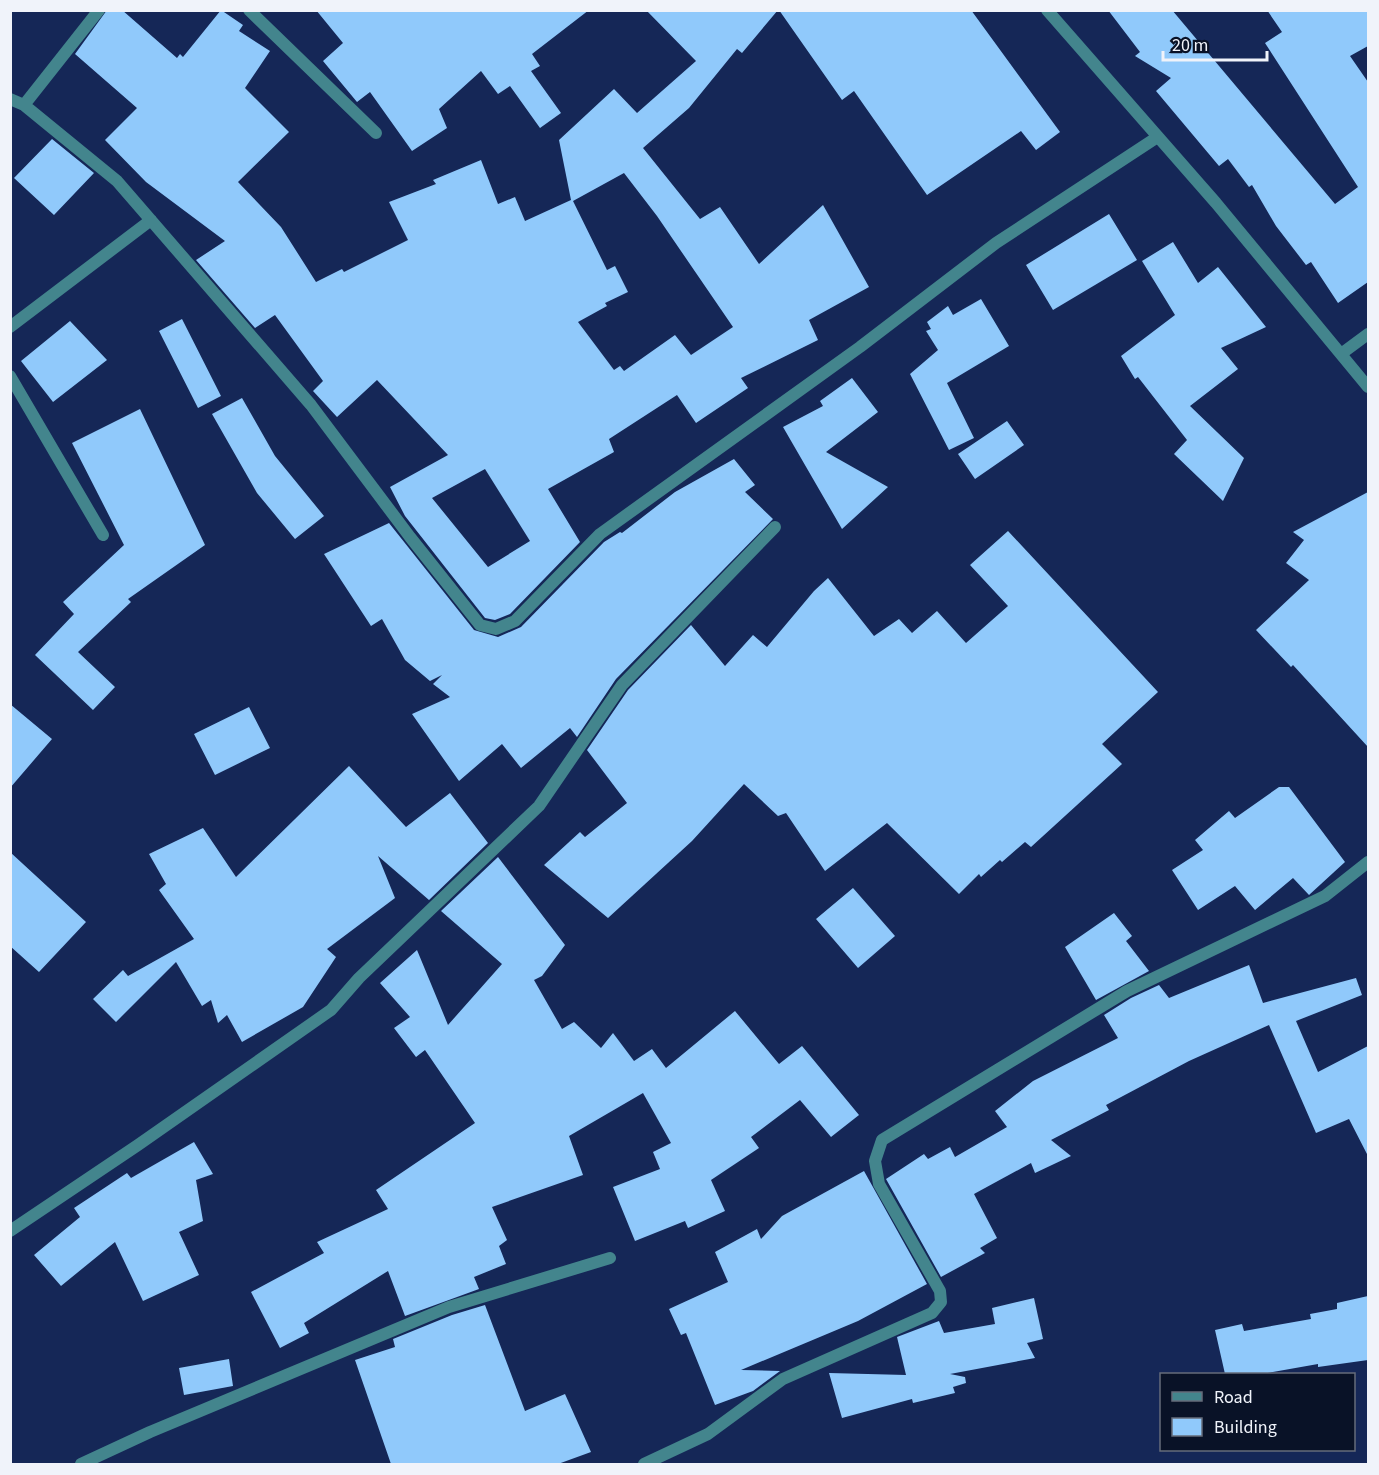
<svg xmlns="http://www.w3.org/2000/svg" width="1379" height="1475" font-family="'Source Sans 3',sans-serif">
	<rect width="100%" height="100%" fill="#152757"/>
	<path fill="#90c9fb" fill-rule="evenodd" d="M107,10H122L177,58L180,54L183,57L221,10L243,25L239,31L270,51L245,88L289,132L238,182L281,227L316,282L342,269L344,272L408,240L389,202L436,184L433,180L481,160L498,204L515,197L525,221L571,200L559,140L614,89L637,113L696,61L646,10H778L742,53L737,49L689,108L643,148L700,219L720,207L759,264L823,205L869,287L809,320L818,340L741,378L748,388L696,423L677,395L609,439L614,452L548,489L580,542L510,614L495,620L485,618L405,516L390,487L448,455L377,380L337,417L313,391L323,381L275,315L255,328L196,260L225,241L146,182L105,140L137,108L75,54ZM624,173L657,216L733,327L691,355L675,335L624,371L620,366L614,370L578,322L607,306L605,303L628,292L615,266L607,270L573,201ZM485,469L530,541L488,567L432,498Z
		M316,10H589L532,54L540,66L531,71L561,113L540,128L510,86L498,94L481,71L439,109L447,128L412,151L370,92L357,102L323,61L343,43Z
		M779,10H971L1060,132L1036,150L1021,131L927,195L854,91L842,100Z
		M1108,10H1172L1335,204L1358,187L1265,43L1282,32L1267,10H1368V46L1350,56L1368,82V282L1338,303L1311,262L1306,265L1276,226L1252,185L1249,187L1228,159L1219,166L1156,91L1171,78L1135,56L1140,52Z
		M52,139L94,173L54,215L14,178Z
		M1109,214L1137,260L1053,310L1026,265Z
		M1173,242L1198,283L1218,267L1266,327L1221,348L1238,369L1190,406L1244,458L1223,501L1174,454L1187,440L1138,377L1135,379L1121,356L1175,315L1142,261Z
		M981,299L1009,346L947,383L974,438L949,450L910,374L938,350L926,331L931,329L927,322L948,306L953,315Z
		M182,319L221,396L198,408L159,331Z
		M70,321L107,360L53,402L21,361Z
		M852,378L878,412L826,452L888,487L842,529L783,427L823,406L820,401Z
		M242,398L275,456L324,516L295,539L257,493L212,414Z
		M140,409L205,545L128,599L131,602L78,652L115,687L93,710L35,655L74,614L63,602L124,545L72,443Z
		M1007,421L1024,445L975,479L958,454Z
		M734,459L755,485L745,492L773,519L616,679L577,737L570,728L521,768L502,744L459,781L412,714L450,697L433,684L442,675L430,681L405,660L382,619L371,626L324,554L389,523L474,630L498,637L521,627L604,542L620,532L622,533L675,492Z
		M1368,492V747L1293,665L1291,667L1256,630L1309,580L1286,563L1304,540L1293,532Z
		M1008,531L1158,692L1102,744L1122,764L1031,847L1025,842L1002,862L1000,860L981,877L979,874L959,894L887,823L825,871L786,813L778,816L744,784L692,841L608,918L544,865L580,832L585,837L627,803L587,750L628,690L691,625L725,666L753,635L767,647L814,591L828,578L874,636L899,619L912,633L937,611L966,643L1008,606L970,565Z
		M10,704L52,739L10,788Z
		M249,707L270,748L215,775L194,734Z
		M349,766L406,827L450,793L488,843L429,900L378,856L395,898L327,949L336,957L303,1007L242,1042L227,1015L218,1023L211,1000L202,1006L176,962L116,1022L93,999L123,970L128,976L194,939L159,890L166,884L149,854L203,828L236,877Z
		M1279,787H1289L1345,862L1309,895L1293,878L1255,910L1235,886L1198,910L1172,870L1203,850L1195,840L1229,811L1235,818Z
		M10,852L86,922L39,972L10,946Z
		M498,857L565,945L542,976L534,980L562,1029L574,1022L601,1048L613,1033L634,1061L652,1049L666,1068L735,1011L779,1064L802,1046L859,1115L831,1137L800,1100L751,1137L759,1148L711,1180L725,1211L688,1228L685,1221L635,1241L613,1187L660,1169L653,1152L671,1143L643,1093L569,1136L583,1175L492,1207L507,1240L499,1246L506,1264L474,1277L479,1289L405,1316L388,1271L304,1323L309,1333L280,1348L251,1292L324,1253L317,1242L388,1209L376,1190L475,1123L425,1050L416,1057L394,1028L410,1017L380,983L417,950L448,1025L502,964L441,911Z
		M853,888L895,936L858,968L816,919Z
		M1114,913L1132,936L1126,941L1149,971L1096,1000L1065,947Z
		M1249,965L1263,1003L1356,978L1362,995L1296,1021L1318,1072L1368,1046V1156L1349,1119L1316,1133L1269,1025L1189,1061L1106,1105L1109,1110L1051,1140L1071,1156L1035,1173L1031,1163L974,1194L997,1238L980,1248L985,1253L941,1277L886,1179L924,1154L928,1159L950,1147L955,1157L1007,1127L995,1111L1033,1081L1118,1038L1104,1015L1131,998L1159,985L1169,998Z
		M194,1142L213,1174L196,1180L203,1221L179,1232L199,1275L143,1301L115,1242L61,1286L34,1255L80,1217L74,1208L127,1173L131,1178Z
		M864,1171L927,1284L858,1321L741,1370L780,1371L753,1391L715,1405L686,1333L681,1335L669,1309L728,1282L715,1252L757,1229L761,1239L782,1216Z
		M1368,1296V1360L1318,1367V1364L1262,1374H1225L1215,1330L1242,1324L1244,1331L1311,1319L1310,1314L1337,1309V1303Z
		M1034,1298L1043,1339L1027,1343L1035,1358L950,1374L965,1377L966,1383L953,1387L955,1393L913,1403L912,1399L842,1418L829,1373L906,1375L897,1337L939,1321L944,1333L995,1324L992,1308Z
		M485,1305L525,1411L565,1394L591,1452L558,1464H391L355,1360L395,1347L393,1339L452,1315Z
		M229,1359L233,1386L184,1395L179,1368Z"/>
	<g fill="none" stroke-linecap="round" stroke-linejoin="round">
		<path stroke="#43858d" stroke-width="12" d="M249,10L376,133
			M1047,10L1216,203L1368,387
			M10,99L24,105L117,181L311,405L410,537L480,625L496,629L515,621L600,534L860,347L996,243L1156,138
			M24,105L99,10
			M10,327L151,220
			M1341,354L1368,334
			M10,376L103,535
			M10,1231L138,1145L331,1010L359,978L539,806L622,685L775,527
			M81,1464L150,1432L449,1307L610,1258
			M644,1464L708,1434L783,1379L932,1313L941,1302L940,1291L879,1184L875,1161L882,1140L1127,991L1325,896L1368,862"/>
	</g>
	<rect width="1379" height="1475" fill="none" stroke="#f0f3fa" stroke-width="24"/>
	<rect x="1160" y="1373" width="195" height="78" fill="#091227" stroke="#656c7b" stroke-width="1.5"/>
	<rect x="1172" y="1392" width="30" height="9" fill="#43858d" stroke="#656c7b" stroke-width="1.5"/>
	<text x="1214" y="1403" font-size="18" fill="#f0f3fa">Road</text>
	<rect x="1172" y="1418" width="30" height="18" fill="#90c9fb" stroke="#656c7b" stroke-width="1.5"/>
	<text x="1214" y="1433" font-size="18" fill="#f0f3fa">Building</text>
	<path d="M1163 51v9h104v-9" fill="none" stroke="#f0f3fa" stroke-width="3"/>
	<text x="1172" y="51" font-size="18" fill="#f0f3fa" stroke="#091227" stroke-width="4.5" paint-order="stroke">20 m</text>
</svg>
